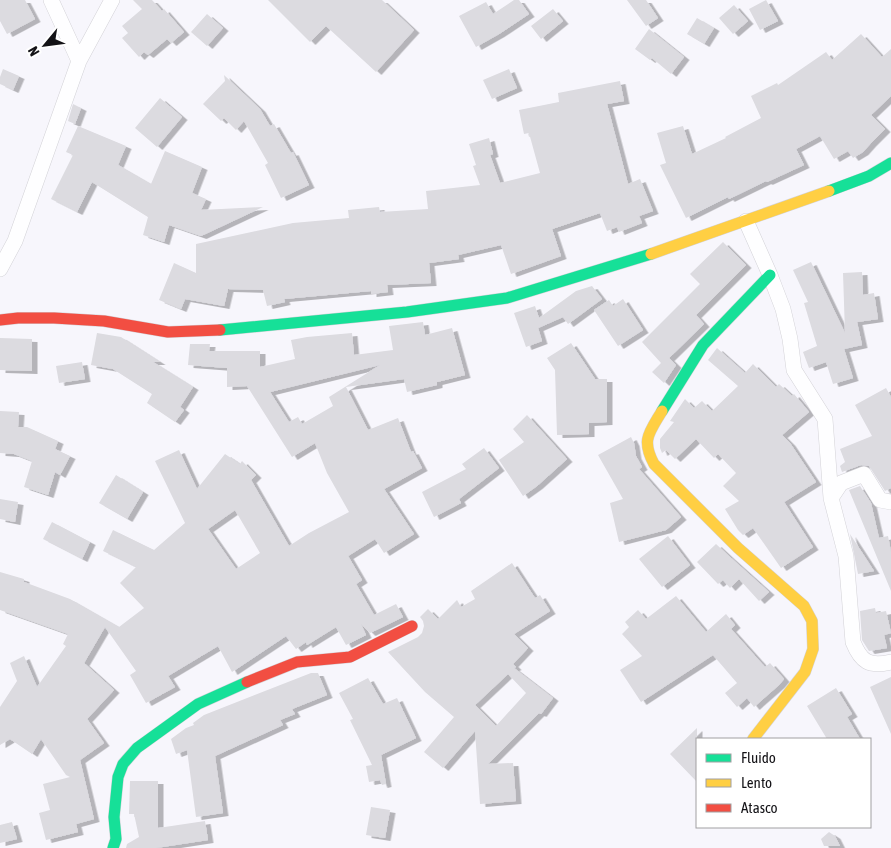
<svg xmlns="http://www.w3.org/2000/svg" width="891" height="848" font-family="'Asap Condensed',sans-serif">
	<defs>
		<filter id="shadow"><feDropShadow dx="5.5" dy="3" stdDeviation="0" flood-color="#0004"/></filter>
	</defs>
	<rect width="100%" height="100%" fill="#f7f6fc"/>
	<path fill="#dcdbe0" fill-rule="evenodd" filter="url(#shadow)" d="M0,0H25L35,19L7,34L0,21Z
		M133,0H152L162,11L164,9L184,32L171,43L167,39L148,55L144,52L139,57L122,38L128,33L122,26L142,9Z
		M268,0H382L414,30L376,72L326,26L310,42Z
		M514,0H519L529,14L499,34L476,47L459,16L486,2L493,14Z
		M627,0H646L658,18L646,26Z
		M766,0L778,21L760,30L749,9Z
		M734,5L748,21L733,34L719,18Z
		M553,9L563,21L541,39L531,26Z
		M207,14L223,28L207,46L191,32Z
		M697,18L714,28L704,44L687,34Z
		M649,29L684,57L671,74L652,58L650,60L635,49Z
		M861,34L882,57L891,49V96L871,115L885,129L871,143L863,152L853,158L848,151L834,159L820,136L796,149L804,165L767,182L766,181L729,199L728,197L686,218L660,165L666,163L657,133L683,126L692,154L726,138L725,137L761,118L751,96L777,83L778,85L826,52L832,60Z
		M3,69L19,76L13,90L0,84V77Z
		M509,69L517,88L492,99L483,80Z
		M224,75L260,109L270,126L274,124L291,153L293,152L309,185L281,198L265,165L268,163L244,121L236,130L224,118L221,121L203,104L225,81Z
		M620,81L624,101L607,104L628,184L640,179L653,211L639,216L642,223L619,232L617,227L607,231L600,213L552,229L561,256L511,274L501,245L458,255L459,259L429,263L431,283L387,285L388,292L371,294V291L284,299L285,302L267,306L263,290L228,289L224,306L185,299L181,309L159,300L174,263L196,273V244L293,223L349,218L348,210L379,207L380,212L428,209L426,191L480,185L473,166L476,165L469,144L489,138L493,154L490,155L500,183L540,173L529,133L524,134L519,110L559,102L558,93Z
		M160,98L182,117L157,147L135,128Z
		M73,104L81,108L75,124L68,121Z
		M78,126L126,146L118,165L151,184L165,151L202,167L192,193L206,199L201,210L263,207L201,236L169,225L164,242L143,235L148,217L92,182L77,212L51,199L73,155L66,152Z
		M723,242L746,265L696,315L704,324L669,358L676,365L664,383L652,372L661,363L642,342L700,284L690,274Z
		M811,262L845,333L843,273L862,272L863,295L874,293L878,319L857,322L862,345L844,349L853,378L833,384L826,362L809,368L803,352L817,346L804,303L808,302L793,270Z
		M592,286L602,299L568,324L563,317L538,328L542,341L526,347L514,313L535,306L539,318L576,291Z
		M623,299L643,330L618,346L594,310L609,300L613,306Z
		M423,322L425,335L452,328L465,375L437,382V385L407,392L404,379L346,387L368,430L398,418L411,452L413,451L422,468L384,489L414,534L384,553L375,539L348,556L362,580L356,584L374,615L396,604L403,617L370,633L361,624L366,635L346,645L336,627L307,645L306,642L296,649L286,636L232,672L218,646L168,676L175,687L146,703L130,675L136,671L105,627L84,663L114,690L87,719L104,743L80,760L94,819L76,824L78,832L46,840L39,813L50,810L43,784L70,777L66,775L41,739L32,754L10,739L0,745V707L17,681L10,663L24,656L37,687L66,646L63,644L68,634L0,610V572L24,579V582L70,599L119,627L144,608L120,583L136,567L103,551L113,530L154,550L185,523L155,461L179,450L197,489L225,454L240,464L242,461L256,475L251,480L289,546L309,533L349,512L327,473L315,443L292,457L247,386L227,387V368L188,365L190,344H210L209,351H260V367L295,359L291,340L307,337L352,333L354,355L393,350L389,326ZM380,365L329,397L333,406L302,424L298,417L289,422L270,392ZM235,510L260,553L236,569L208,529Z
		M97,333L121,337L160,362H153L193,387L180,407L184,410L175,422L147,403L152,394L113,369L91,365Z
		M0,338L32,339V371L0,370Z
		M571,343L595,379H607V422L589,423V434L557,435L555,370L547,358Z
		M717,348L745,373L753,364L776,387L779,384L792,396L794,394L809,412L782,435L790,443L816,482L784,502L813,547L781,568L753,528L743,535L738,530L725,509L739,501L723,486L736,473L718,454L714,458L696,439L675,459L666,450L662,453L660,448V439L674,422L670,421L685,399L694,408L702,401L712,411L738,386L708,360Z
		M82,362L85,379L59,383L56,366Z
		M886,388L891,397V488L885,491L869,466L861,465L842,472L840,466L845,462L840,449L872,436L855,405Z
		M0,411L19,412L18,427H27L58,441L55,449L70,456L60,475L55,472L48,495L24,487L32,461L14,454L0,453Z
		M527,415L567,459L537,486L523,496L499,460L524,442L513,429Z
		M631,437L634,443L636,456L642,467L639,469L681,517L666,530L619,542L610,503L623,499L598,455Z
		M484,448L499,468L459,499L461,503L434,517L422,492L466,469L462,464Z
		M116,475L143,492L127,519L99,503Z
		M860,486L871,503L879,538L888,536L891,552V591L849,490Z
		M0,499L18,502L15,522L0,519Z
		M52,522L90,542L82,559L43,539Z
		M850,534L874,571L858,574Z
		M668,536L690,565L662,587L639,559Z
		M716,544L730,557L769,592L759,601L739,579L730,588L723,580L718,584L697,562Z
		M512,563L535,598L540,595L550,611L514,634L528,648L513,664L516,667L514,668L553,698L541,714L539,713L488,764L513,763L516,801L480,804L475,731L443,768L424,752L454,717L425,692L388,652L418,637L422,633L424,626L423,621L420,617L428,609L438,619L457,600L461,607L475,599L471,591ZM508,674L526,693L496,726L475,705Z
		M676,596L706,632L726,614L735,625L731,629L765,667L770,663L784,679L779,685L754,707L747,698L737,707L725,693L737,683L713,655L641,702L620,670L642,656L622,634L629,627L625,622L638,610L646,619Z
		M875,608L876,613L886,611L891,633L884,635L887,648L869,651L862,640L860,611Z
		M311,673H318L327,695L292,709L295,714L280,720L283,725L215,756L223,813L196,817L187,750L176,754L171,739L186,728L194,725L193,723L204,715Z
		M891,677V734L870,687Z
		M368,678L383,704L397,698L416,738L381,755L386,784L382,785L380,780L369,782L366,766L372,765L350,720L353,719L339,693Z
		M836,688L852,714L847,717L860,739H827L807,706Z
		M697,728V782L670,754Z
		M130,781H158V828L205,821L208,840L156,848H126L127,844L139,837L134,814H129Z
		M371,807L390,810L385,838L366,835Z
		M12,822L17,839L0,843V825Z
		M829,832L835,836L840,846H824L821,839Z"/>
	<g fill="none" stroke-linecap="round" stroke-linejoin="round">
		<defs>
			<path id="street" d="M51,0L79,61
				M746,221L770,275L783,309L790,339L794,370L825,419L831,498L846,556L853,642C861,662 869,667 891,662
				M0,269L15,241L79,61L112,0
				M831,498L841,483L864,474L880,500L891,502"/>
			<path id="fast" d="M829,191L869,176L891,163
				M220,330L407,312L507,298L651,254
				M662,411L703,345L770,275
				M113,848L116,839L114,817L118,777L123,764L137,748L198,704L247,682"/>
			<path id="slow" d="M651,254L829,191
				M662,411C649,433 641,440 654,464L738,548L804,606L812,621L813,649L805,672L753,739"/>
			<path id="jam" d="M0,320L18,318H54L104,321L168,332L220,330
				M247,682L297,662L350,657L412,626"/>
		</defs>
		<use href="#street" stroke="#d3d2d7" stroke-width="16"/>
		<use href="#fast" stroke="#d3d2d7" stroke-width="12"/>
		<use href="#slow" stroke="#d3d2d7" stroke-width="12"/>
		<use href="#jam" stroke="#d3d2d7" stroke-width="12"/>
		<use href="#street" stroke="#fefeff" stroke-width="15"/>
		<use href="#fast" stroke="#16e098" stroke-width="11"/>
		<use href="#slow" stroke="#ffcf43" stroke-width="11"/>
		<use href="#jam" stroke="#f24e42" stroke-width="11"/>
	</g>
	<rect x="696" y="738" width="175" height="90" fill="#ffffff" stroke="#a1a0a2"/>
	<rect x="706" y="754" width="25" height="8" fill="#16e098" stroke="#a1a0a2"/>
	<text x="741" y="763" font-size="15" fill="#131216">Fluido</text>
	<rect x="706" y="779" width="25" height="8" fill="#ffcf43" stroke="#a1a0a2"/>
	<text x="741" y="788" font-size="15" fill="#131216">Lento</text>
	<rect x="706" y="804" width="25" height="8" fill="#f24e42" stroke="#a1a0a2"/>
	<text x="741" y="813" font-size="15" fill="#131216">Atasco</text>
	<g transform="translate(45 45) rotate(241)" stroke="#ffffff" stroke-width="4" paint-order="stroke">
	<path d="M0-4L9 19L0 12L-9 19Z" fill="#131216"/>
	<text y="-8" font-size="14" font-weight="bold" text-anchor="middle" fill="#131216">N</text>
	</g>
</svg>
